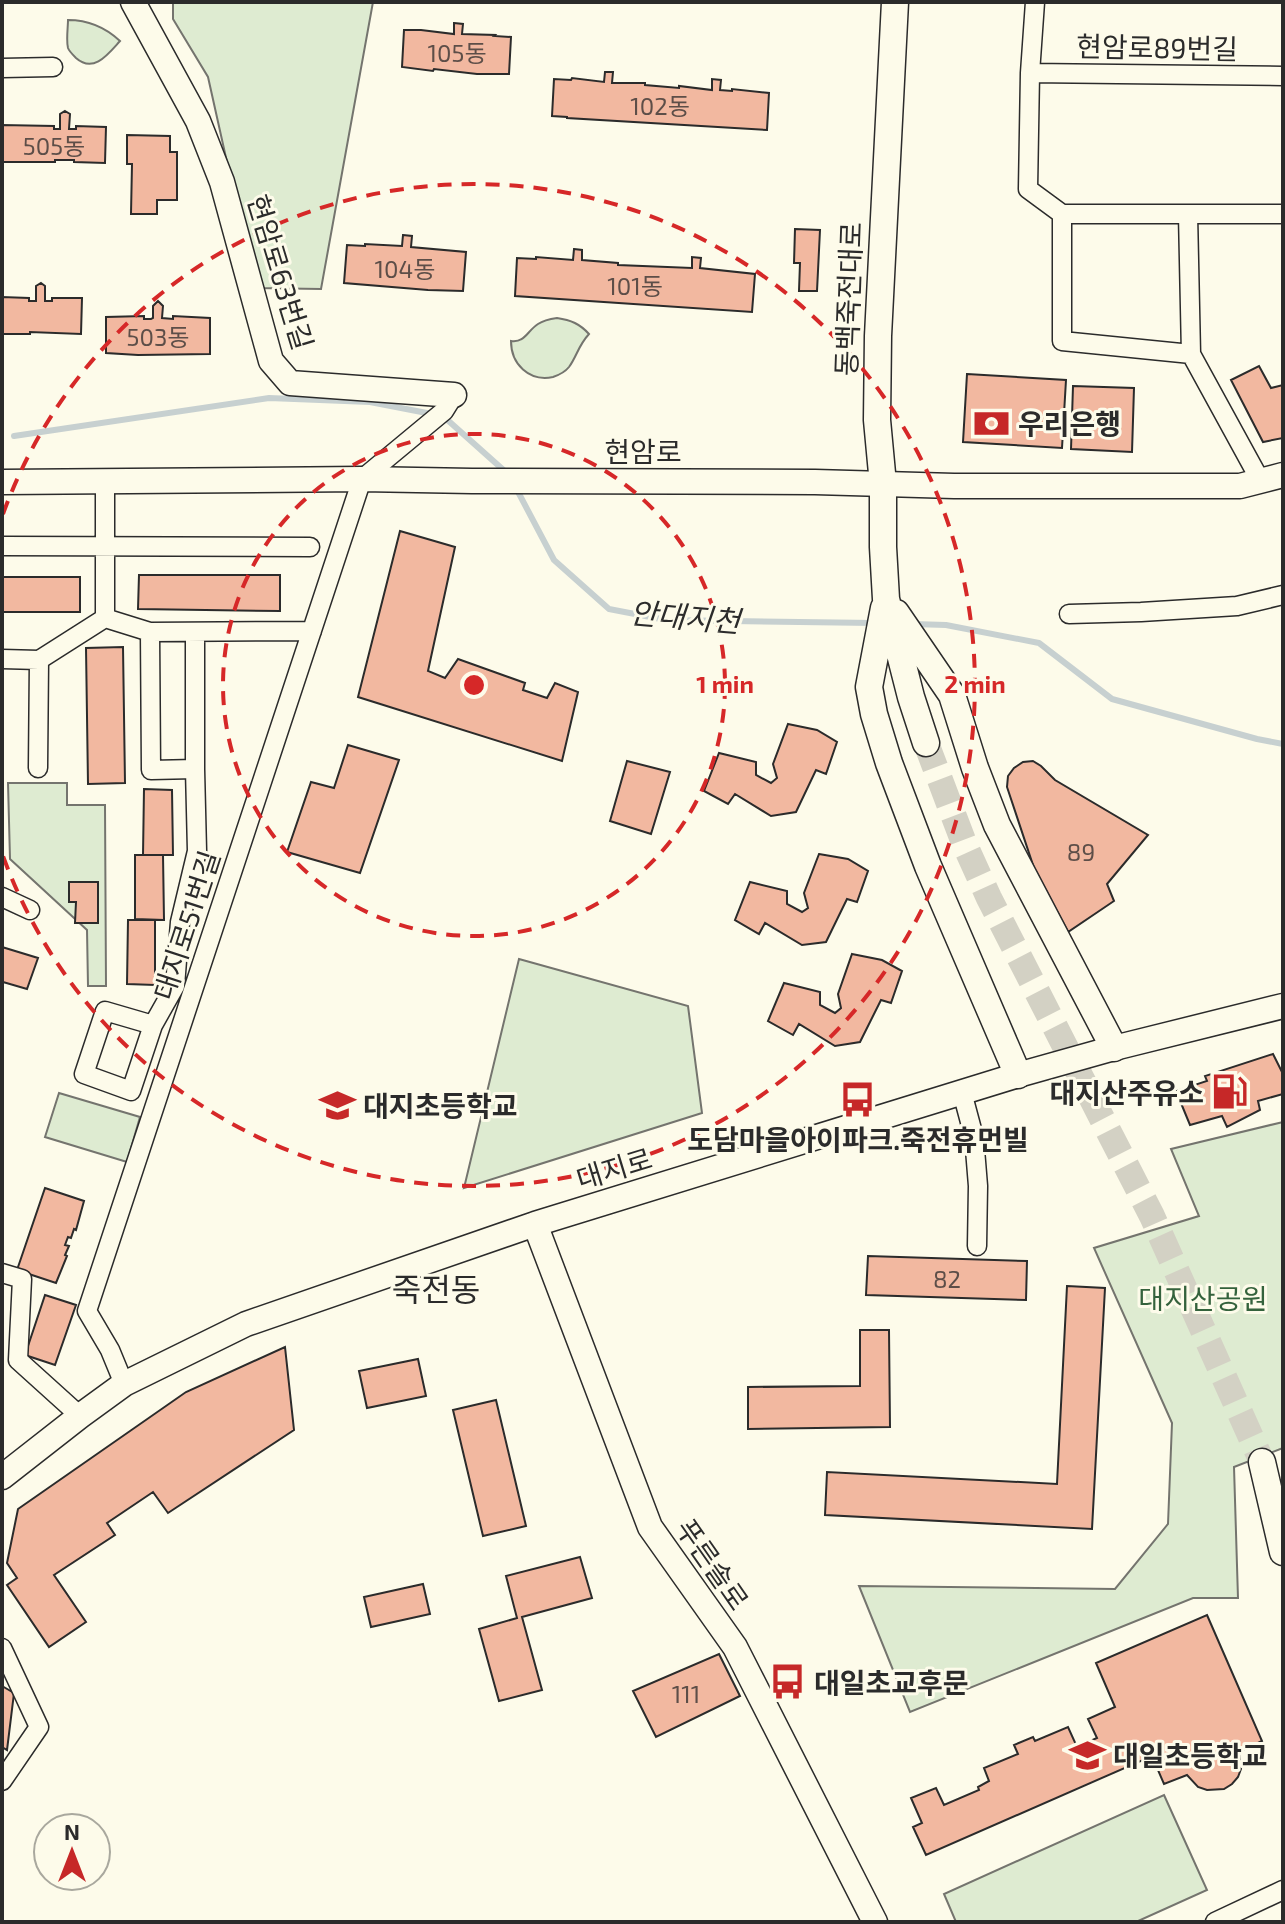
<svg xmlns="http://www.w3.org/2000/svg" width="1285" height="1924" font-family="'Exo 2','Noto Sans KR',sans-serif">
	<rect width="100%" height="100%" fill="#fdfbea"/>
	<path fill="#deebd1" stroke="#74746e" stroke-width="2" d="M173,2h200l-52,287 -66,-1 -47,-211 -35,-58z
		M68,20c21,0 37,7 52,21 -11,12 -26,33 -44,17 -2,-2 -7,-7 -8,-10 -2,-8 0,-20 0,-28z
		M557,318c14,2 23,6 32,16 -11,12 -12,22 -20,33 -4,5 -10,8 -16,10 -24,5 -42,-13 -42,-36 14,2 16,-10 27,-17 6,-4 12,-5 19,-6z
		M8,783h59v22h38l1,181h-18l-1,-56 -77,-71z
		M519,959l169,47 14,107 -238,75z
		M59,1093l81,24 -13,45 -82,-25z
		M1283,1122v326l-49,19 4,131h-45l-283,114 -51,-126 256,3 53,-65 4,-101 -78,-175 105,-32 -28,-67z
		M1164,1795l43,95 -71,32h-180l-12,-28z"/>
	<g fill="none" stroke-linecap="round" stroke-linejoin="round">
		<path stroke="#c7d0d0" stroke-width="6" d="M443,416l66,59
			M14,436l255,-38 101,4 62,12
			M516,488l38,72 55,49 57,11 208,3
			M913,624l33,1 93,18 73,56 145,40 26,5"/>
	</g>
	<path fill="#f2b8a0" stroke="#2b2b2b" stroke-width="2" d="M454,23l9,1 -1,10 33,1 -1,1 17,1 -2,37h-32l-43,-5 -1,2 -31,-4 2,-37h17l33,4z
		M605,72h8l-1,11h33v2l34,3v-2l33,4v-11l9,1 -1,10 12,1v-2l37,4 -2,37 -200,-12v-1l-15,-1 2,-37 17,1 1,-2 32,4z
		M65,111l5,3 -1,15h7v-3l30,1 -1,36 -31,-1v-2h-19v2h-53v-37l52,1v3h6v-15z
		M127,135l43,1v16h7v48h-20v14h-26l1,-50h-5z
		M795,229l25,1 -3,61h-18l1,-28h-6z
		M403,235l9,1 -1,11 55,5 -3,39 -35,-1 -84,-7 3,-38 18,1v-2l37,2z
		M574,249l8,1v10l36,3v2l74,3v-11l9,1 -1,10 55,6 -3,38 -237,-16 2,-38 19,1v-2l37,3z
		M41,283l4,3v15h7v-3h30l-1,36 -51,-2v2h-28v-37l27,1v3h7v-15z
		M158,301l5,5 -1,12 11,1v-3l37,2v36l-72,1 -32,-2v-36l38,-1v3h7l2,-1v-12z
		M1259,366l12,22 12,-3v53l-20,4 -32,-62z
		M967,374l99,6 -4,68 -99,-6z
		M1073,386l61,2 -2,64 -61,-3z
		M400,531l55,16 -27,124 17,7 13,-19 67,24 -2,7 24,8 8,-15 23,9 -16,69 -204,-64z
		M139,575h141v36l-142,-2z
		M2,577h78v35h-78z
		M123,647l2,136 -37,1 -2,-136z
		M788,724l29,6 20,12 -11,32 -10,-4 -20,42 -25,4 -36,-22 -7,10 -24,-13 15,-38 37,9v13l15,8 6,-5 -4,-14z
		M348,745l51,15 -39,113 -73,-21 24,-70 23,6z
		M627,761l43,11 -19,62 -41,-13z
		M1033,761l8,5 14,14 93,55 -41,49 7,17 -46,31 -34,-64 -27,-81 1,-11 6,-8 9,-6z
		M144,789l28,1 1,65h-30z
		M819,854l29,5 20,12 -11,31 -10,-3 -21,43 -24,3 -37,-22 -6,11 -24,-14 15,-38 37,9v13l15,8 6,-4 -4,-15z
		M135,855h28l1,65 -29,-1z
		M69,882h29v41h-23l1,-21h-7z
		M128,920h27v65l-28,-1z
		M2,947l36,11 -11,31 -24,-7 -1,3z
		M852,954l30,6 20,11 -11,32 -10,-3 -21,42 -25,4 -36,-22 -6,11 -25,-14 16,-38 36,9v13l15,8 6,-5 -3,-14z
		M1273,1054l10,20v20l-25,7 2,9 -33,17 -5,-11 -32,9 -14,-34 31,-10 -2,-5z
		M45,1188l39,13 -8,29 -2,-1 -3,9 -3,-1 -3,8 4,1 -4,9 2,1 -11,27 -39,-13z
		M868,1256l159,5 -1,39 -160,-5z
		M1067,1286l38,2 -13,241 -267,-14 2,-43 230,12z
		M45,1295l31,10 -21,60 -30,-10z
		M860,1330h29l1,97 -142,2v-42l112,-1z
		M285,1347l9,83 -126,83 -15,-21 -46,31 8,12 -61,40 32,47 -37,25 -42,-62 10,-7 -10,-15 11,-54 168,-117z
		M418,1359l8,37 -59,12 -8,-37z
		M496,1400l30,126 -43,10 -30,-126z
		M580,1557l12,41 -70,19 20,73 -43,11 -20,-72 38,-11 -11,-42z
		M423,1584l7,30 -59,13 -7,-30z
		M1207,1615l55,126 -23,11 2,17 -3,8 -6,7 -8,5 -17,1 -9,-3 -11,-12 -23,9 -12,-28 -226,99 -13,-28 9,-4 -11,-25 25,-10 8,17 35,-15 -1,-3 11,-6 -5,-13 34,-14 -4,-9 19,-8 2,4 33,-14 9,20 20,-9 -9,-19 27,-12 -19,-44z
		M719,1654l21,42 -84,41 -23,-46z
		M2,1686l12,7 -7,57 -5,-3z"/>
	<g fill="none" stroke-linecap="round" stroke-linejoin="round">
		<path stroke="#d3d1c4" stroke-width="26" stroke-dasharray="26 13" stroke-linecap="butt" d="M926,743l38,100 25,55 163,318 110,246"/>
		<defs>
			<path id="minor" d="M1035,2l-5,71 -2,116 34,25h221
				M2,68l51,-1
				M1030,73l253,3
				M1062,214v127l129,13
				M1188,214l3,140 69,126
				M105,481v137l45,14 162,-1
				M2,546l308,1
				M1069,614l72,-2 96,-6 46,-11
				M150,632l1,138 44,-1v-137
				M2,659l37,1 66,-42
				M38,768l1,-108
				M2,897l28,13
				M153,1025l-48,-14 -21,63 47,17 22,-66 22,-39 5,-64 17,-71 -2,-82
				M962,1092l12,45 4,49 -1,60
				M2,1273l20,6 -4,81 62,56
				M124,1384l-14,-34 -23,-39 275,-832 82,-68 10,-16
				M2,1648l37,79 -37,54
				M1215,1922l68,-32"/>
			<path id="tertiary" d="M133,2l65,119 24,61 49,179 19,22 164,12
				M2,482l360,-3 110,2 343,1 139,4h286l43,-11
				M535,1224l115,303 85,120 140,275
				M2,1477l78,-61 44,-32 122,-60 289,-100 483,-149 96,-27 169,-42"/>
			<path id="secondary" d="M895,2l-17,334 -1,84 6,64v63l3,52 25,98 15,46
				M884,608l-15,79 5,27 15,49 39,103 90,209
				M896,613l56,82 23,73 22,57 117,223
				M1262,1462l21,90"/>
		</defs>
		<use href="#minor" stroke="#2b2b2b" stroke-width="21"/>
		<use href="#tertiary" stroke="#2b2b2b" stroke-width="27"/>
		<use href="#secondary" stroke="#2b2b2b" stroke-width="29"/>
		<use href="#minor" stroke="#fdfbea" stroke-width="18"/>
		<use href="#tertiary" stroke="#fdfbea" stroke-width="24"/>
		<use href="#secondary" stroke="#fdfbea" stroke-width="26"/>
	</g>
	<g fill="none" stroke="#d62828" stroke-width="4" stroke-dasharray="14 10">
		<circle cx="474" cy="685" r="251"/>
		<path d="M3 514A501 501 0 1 1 3 856"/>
	</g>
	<defs>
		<symbol id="bank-bare" viewBox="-9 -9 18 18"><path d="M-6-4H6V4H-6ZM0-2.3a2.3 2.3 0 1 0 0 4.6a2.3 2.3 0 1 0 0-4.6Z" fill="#c62828" stroke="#fdfbea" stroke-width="2.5" paint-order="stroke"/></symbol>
		<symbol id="fuel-bare" viewBox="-9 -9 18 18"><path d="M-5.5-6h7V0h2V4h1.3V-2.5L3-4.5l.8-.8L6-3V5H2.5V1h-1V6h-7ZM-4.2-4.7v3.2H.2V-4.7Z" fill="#c62828" stroke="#fdfbea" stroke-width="2.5" paint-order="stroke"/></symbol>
		<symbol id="bus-bare" viewBox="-9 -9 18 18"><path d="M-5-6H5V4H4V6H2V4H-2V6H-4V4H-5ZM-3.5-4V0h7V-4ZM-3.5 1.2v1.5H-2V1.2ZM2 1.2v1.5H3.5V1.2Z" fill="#c62828" stroke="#fdfbea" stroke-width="2.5" paint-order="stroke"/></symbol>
		<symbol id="school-bare" viewBox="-9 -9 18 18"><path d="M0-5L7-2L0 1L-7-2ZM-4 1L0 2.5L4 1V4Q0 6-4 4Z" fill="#c62828" stroke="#fdfbea" stroke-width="2.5" paint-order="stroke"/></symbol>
	</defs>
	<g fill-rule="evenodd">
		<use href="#bank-bare" x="966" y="398" width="51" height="51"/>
		<use href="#fuel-bare" x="1204" y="1066" width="51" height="51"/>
		<use href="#bus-bare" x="832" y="1074" width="51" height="51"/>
		<use href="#school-bare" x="312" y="1080" width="51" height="51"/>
		<use href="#bus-bare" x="762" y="1656" width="51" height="51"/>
		<use href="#school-bare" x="1062" y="1730" width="51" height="51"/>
	</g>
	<g text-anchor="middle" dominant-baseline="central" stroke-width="6" stroke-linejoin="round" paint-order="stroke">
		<g font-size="24" fill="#5d4e48">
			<text x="457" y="52">105동</text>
			<text x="660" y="105">102동</text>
			<text x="54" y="145">505동</text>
			<text x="405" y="268">104동</text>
			<text x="635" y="285">101동</text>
			<text x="158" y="336">503동</text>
			<text x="1081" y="851">89</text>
			<text x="947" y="1278">82</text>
			<text x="686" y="1693">111</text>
		</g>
		<g font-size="28" fill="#2b2b2b" stroke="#fdfbea">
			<text transform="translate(1157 47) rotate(1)">현암로89번길</text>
			<text transform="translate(281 272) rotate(73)">현암로63번길</text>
			<text transform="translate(848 299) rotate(-88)">동백죽전대로</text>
			<text x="643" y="451">현암로</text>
			<text transform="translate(186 925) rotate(-72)">대지로51번길</text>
			<text transform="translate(614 1168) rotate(-17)">대지로</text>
			<text transform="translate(713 1564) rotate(55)">푸른솔로</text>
		</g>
		<g font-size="28" font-weight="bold" fill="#2b2b2b" stroke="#fdfbea" text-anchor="start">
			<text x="1018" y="423">우리은행</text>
			<text x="1204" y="1092" text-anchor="end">대지산주유소</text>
			<text x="363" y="1105">대지초등학교</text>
			<text x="858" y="1139" text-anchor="middle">도담마을아이파크.죽전휴먼빌</text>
			<text x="814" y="1682">대일초교후문</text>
			<text x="1113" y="1755">대일초등학교</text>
		</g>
		<g font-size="28" fill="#34623c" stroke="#fdfbea">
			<text x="1203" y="1298">대지산공원</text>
		</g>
		<g font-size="30" font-style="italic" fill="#2b2b2b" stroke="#fdfbea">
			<text transform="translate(685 616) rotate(5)">안대지천</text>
		</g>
		<g font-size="32" fill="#2b2b2b" stroke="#fdfbea">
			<text x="436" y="1288">죽전동</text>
		</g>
	</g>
	<circle cx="474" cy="685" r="12" fill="#d62828" stroke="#fdfbea" stroke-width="4"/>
	<g font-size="24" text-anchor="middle" font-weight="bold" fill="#d62828" stroke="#fdfbea" stroke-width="6" stroke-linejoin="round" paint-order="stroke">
		<text x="725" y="693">1 min</text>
		<text x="975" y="693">2 min</text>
	</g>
	<rect width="1285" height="1924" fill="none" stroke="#2b2b2b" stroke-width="8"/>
	<g transform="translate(72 1852)"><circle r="38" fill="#fdfbea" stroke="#a9a89e" stroke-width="2"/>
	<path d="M0-6L14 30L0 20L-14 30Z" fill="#c62828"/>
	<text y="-12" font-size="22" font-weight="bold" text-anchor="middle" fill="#2b2b2b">N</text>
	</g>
</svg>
